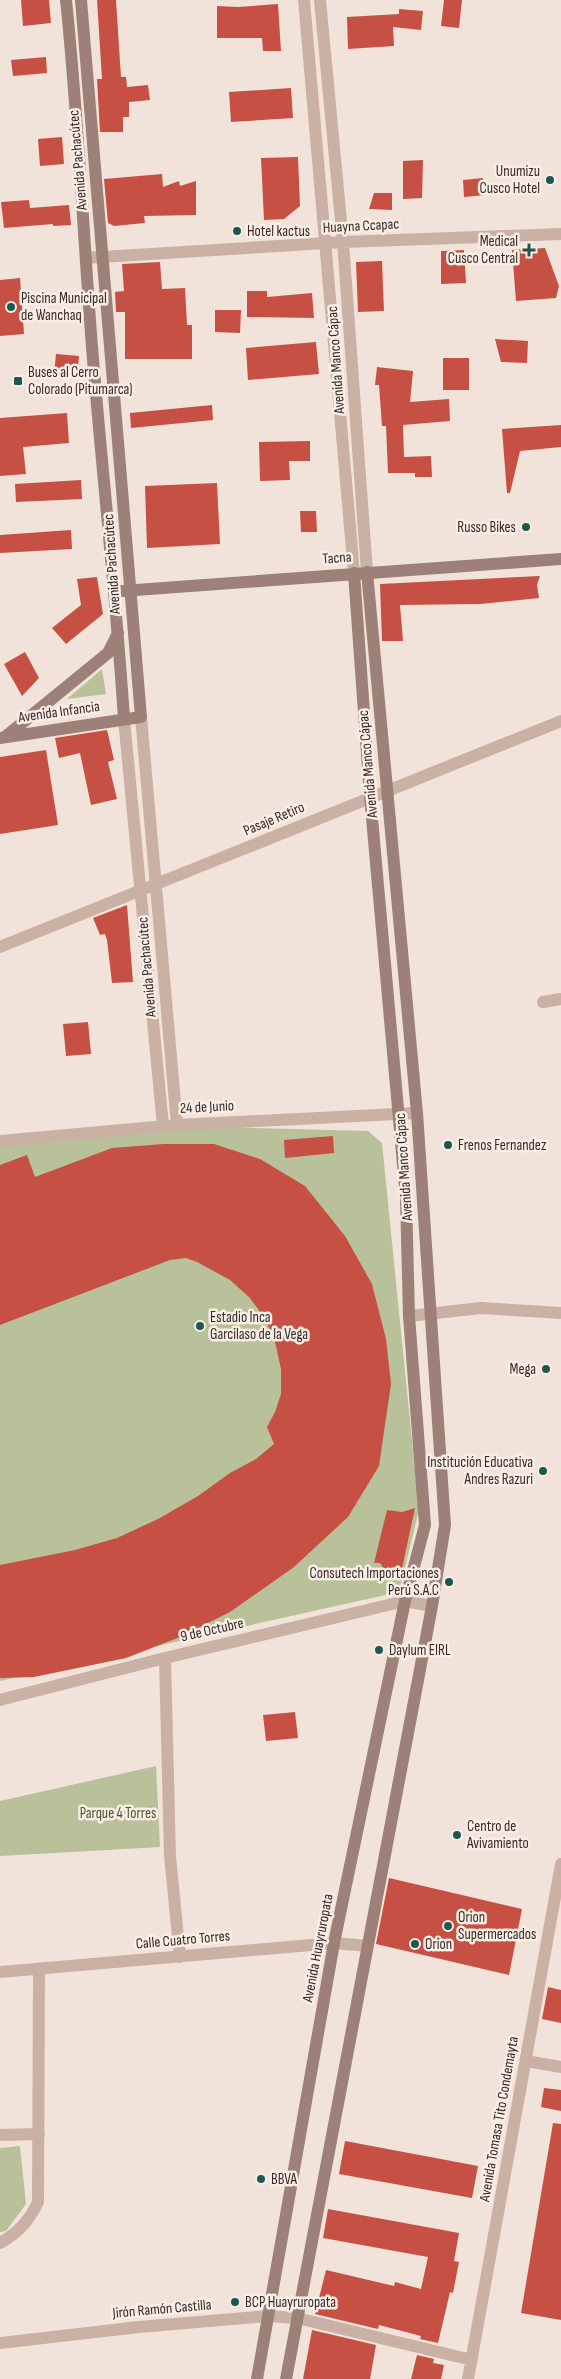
<svg xmlns="http://www.w3.org/2000/svg" width="561" height="2379" font-family="'Sofia Sans Condensed',sans-serif">
	<rect width="100%" height="100%" fill="#f2e3da"/>
	<path fill="#b9c19a" d="M102,669l4,25 -39,5z
		M218,1127l150,4 14,12 37,367 -20,82 -399,89v-538z
		M156,1766l4,81 -160,9v-55z
		M20,2146l6,58 -20,27 -6,1v-84z"/>
	<path fill="#c65043" d="M21,0h28l2,23 -28,3z
		M97,0h19l5,77h5l1,10 21,-2 2,15 -21,2v15h-6v15h-23l-3,-53h5z
		M444,0h18l-3,28 -18,-2z
		M278,4l3,47h-18l-1,-13h-45v-32l21,1z
		M399,9l24,2 -2,19 -28,-3 1,19 -46,3 -1,-32 52,-3z
		M46,57l1,16 -34,3 -2,-16z
		M291,88l2,30 -62,4 -2,-30z
		M62,137l2,27 -24,2 -2,-27z
		M298,157l2,49 -16,13 -20,1 -3,-62z
		M423,160l-1,38 -19,1v-38z
		M162,174l1,13 16,-6 1,5 16,-5v34l-52,1 1,7 -31,3 -6,-3 -4,-44z
		M483,178l1,17 -20,2 -1,-17z
		M374,193h18v17l-23,-1z
		M29,200l1,8 39,-3 2,20 -18,1v-2l-49,4 -3,-26z
		M545,248l14,38 -3,12 -40,3 -4,-51z
		M464,250l2,33 -25,1v-33z
		M382,261l2,50 -26,1 -2,-50z
		M160,262l2,27 23,-1 2,37h5v34h-67v-47h-9l-1,-20 9,-1 -2,-27z
		M20,278l4,56 -24,2v-56z
		M247,291h20v6l45,-4 2,25 -67,-1z
		M215,310h26l-1,23 -25,-1z
		M495,339l33,2 -1,22 -26,-1z
		M316,342l3,32 -71,6 -2,-32z
		M56,354l23,2 -2,22 -23,-3z
		M443,358h26v32h-26z
		M377,367l36,4 -3,31 39,-3 1,22 -47,4 1,32 27,-1 1,21h-17v-4h-27l-2,-47h-4l-3,-41h-4z
		M212,405l1,15 -82,8 -1,-15z
		M67,413l2,30 -46,4 3,27 -26,2v-58z
		M561,425v22l-41,4 -10,42h-3l-5,-64z
		M310,441v20h-21l1,19 -30,1 -1,-39z
		M81,480l1,19 -66,3 -1,-18z
		M217,483l3,61 -73,4 -2,-62z
		M300,511h16l1,21h-16z
		M71,530l1,19 -72,4v-18z
		M540,576l-3,9 2,13 -58,6 -81,1 3,36h-21l-2,-57z
		M97,577l6,37 -37,30 -14,-16 29,-23 -4,-26z
		M25,652l14,26 -17,18 -18,-32z
		M107,730l7,30 -6,2 9,37 -26,6 -11,-52 -21,5 -4,-20z
		M46,750l12,75 -58,9v-77z
		M127,905l6,77 -21,1 -5,-43 -2,-6 -5,1 -7,-17z
		M88,1022l3,32 -25,2 -3,-32z
		M333,1136l1,17 -49,5 -1,-18z
		M164,1144h50l46,15 45,27 40,50 27,48 14,55 5,45 -12,82 -31,51 -54,50 -64,45 -50,25 -54,21 -92,19 -34,1v-113l75,-15 42,-12 41,-19 40,-23 32,-23 26,-14 18,-15 -7,-17 8,-15 6,-18v-25l-6,-27 -10,-24 -16,-21 -19,-17 -33,-18 -11,-4 -16,2 -170,65v-160l27,-10 8,22 77,-29z
		M415,1508l-14,65 -12,4 -9,-14h-6l13,-53 15,2z
		M295,1712l3,26 -32,3 -3,-26z
		M389,1878l133,31 -13,66 -133,-31z
		M548,1987l13,3v33l-19,-4z
		M544,2088l17,2v21l-20,-4z
		M553,2123l8,1v196l-40,-7z
		M345,2141l133,25 -6,32 -133,-24z
		M328,2209l131,24 -5,28 5,1 -6,31 -3,-1 -12,51 -18,-4 1,-3 -42,-11 -1,4 -63,-15 11,-44 68,16 1,-4 26,7 7,-32 -105,-19z
		M312,2330l64,15 -6,34h-67z
		M417,2355l17,4 -1,4 11,2 -3,14h-30z"/>
	<g fill="none" stroke-linecap="round" stroke-linejoin="round">
		<path stroke="#cab1a6" stroke-width="12" d="M304,0l50,573
			M320,0l23,242 24,330
			M86,258l257,-16 218,-8
			M141,717l36,408
			M124,719l39,407
			M0,947l561,-226
			M543,1002l18,-3
			M0,1141l177,-16 240,-12
			M409,1316l72,-8 80,5
			M165,1658l5,198 10,101
			M0,1700l165,-42 240,-57 27,5
			M0,1972l334,-29 34,3
			M526,2061l35,6
			M0,2135l39,-1
			M0,2243c18,-10 29,-22 38,-41l1,-233
			M0,2343l139,-16 128,-11 30,2 175,42
			M468,2379l93,-515"/>
		<path stroke="#9d8077" stroke-width="12" d="M66,0c12,115 17,231 26,347 10,124 24,248 32,372
			M122,591l439,-32
			M5,737l103,-84 10,-20
			M0,738l141,-21 -60,-717
			M257,2379l77,-436 71,-342 20,-76 -16,-209 -3,-118 -36,-402 -16,-223
			M286,2379l146,-773 13,-81 -28,-412 -50,-541"/>
	</g>
	<g fill="#1c5752" stroke="#f9eee6" stroke-width="2">
		<circle cx="550" cy="180" r="5"/>
		<circle cx="237" cy="231" r="5"/>
		<path d="M526.5 242.5h5v5h5v5h-5v5h-5v-5h-5v-5h5z"/>
		<circle cx="11" cy="307" r="5"/>
		<rect x="13" y="376" width="10" height="10" rx="2.5"/>
		<circle cx="526" cy="527" r="5"/>
		<circle cx="448" cy="1145" r="5"/>
		<circle cx="200" cy="1326" r="5"/>
		<circle cx="546" cy="1369" r="5"/>
		<circle cx="543" cy="1471" r="5"/>
		<circle cx="449" cy="1582" r="5"/>
		<circle cx="379" cy="1650" r="5"/>
		<circle cx="457" cy="1835" r="5"/>
		<circle cx="448" cy="1926" r="5"/>
		<circle cx="415" cy="1944" r="5"/>
		<circle cx="261" cy="2179" r="5"/>
		<circle cx="235" cy="2302" r="5"/>
	</g>
	<g text-anchor="middle" dominant-baseline="central" stroke-width="5" stroke-linejoin="round" paint-order="stroke">
		<g font-size="15" fill="#362927" stroke="#f9eee6">
			<text transform="translate(78 160) rotate(-95)">Avenida Pachacútec</text>
			<text transform="translate(361 226) rotate(-3)">Huayna Ccapac</text>
			<text transform="translate(336 360) rotate(-94)">Avenida Manco Cápac</text>
			<text transform="translate(337 558) rotate(-4)">Tacna</text>
			<text transform="translate(112 564) rotate(-94)">Avenida Pachacútec</text>
			<text transform="translate(59 712) rotate(-8)">Avenida Infancia</text>
			<text transform="translate(368 764) rotate(-95)">Avenida Manco Cápac</text>
			<text transform="translate(274 819) rotate(-23)">Pasaje Retiro</text>
			<text transform="translate(147 967) rotate(-95)">Avenida Pachacútec</text>
			<text transform="translate(207 1107) rotate(-3)">24 de Junio</text>
			<text transform="translate(404 1167) rotate(-94)">Avenida Manco Cápac</text>
			<text transform="translate(212 1630) rotate(-13)">9 de Octubre</text>
			<text transform="translate(183 1940) rotate(-5)">Calle Cuatro Torres</text>
			<text transform="translate(318 1948) rotate(-79)">Avenida Huayruropata</text>
			<text transform="translate(499 2119) rotate(-80)">Avenida Tomasa Tito Condemayta</text>
			<text transform="translate(162 2309) rotate(-5)">Jirón Ramón Castilla</text>
		</g>
		<g font-size="15" fill="#362927" stroke="#f9eee6" text-anchor="start">
			<text x="540" y="171" text-anchor="end">Unumizu<tspan x="540" dy="17">Cusco Hotel</tspan></text>
			<text x="247" y="231">Hotel kactus</text>
			<text x="518" y="241" text-anchor="end">Medical<tspan x="518" dy="17">Cusco Central</tspan></text>
			<text x="21" y="298">Piscina Municipal<tspan x="21" dy="17">de Wanchaq</tspan></text>
			<text x="28" y="372">Buses al Cerro<tspan x="28" dy="17">Colorado (Pitumarca)</tspan></text>
			<text x="516" y="527" text-anchor="end">Russo Bikes</text>
			<text x="458" y="1145">Frenos Fernandez</text>
			<text x="210" y="1317">Estadio Inca<tspan x="210" dy="17">Garcilaso de la Vega</tspan></text>
			<text x="536" y="1369" text-anchor="end">Mega</text>
			<text x="533" y="1462" text-anchor="end">Institución Educativa<tspan x="533" dy="17">Andres Razuri</tspan></text>
			<text x="439" y="1573" text-anchor="end">Consutech Importaciones<tspan x="439" dy="17">Perú S.A.C</tspan></text>
			<text x="389" y="1650">Daylum EIRL</text>
			<text x="467" y="1826">Centro de<tspan x="467" dy="17">Avivamiento</tspan></text>
			<text x="458" y="1917">Orion<tspan x="458" dy="17">Supermercados</tspan></text>
			<text x="425" y="1944">Orion</text>
			<text x="271" y="2179">BBVA</text>
			<text x="245" y="2302">BCP Huayruropata</text>
		</g>
		<g font-size="15" fill="#4b542b" stroke="#f9eee6">
			<text x="118" y="1813">Parque 4 Torres</text>
		</g>
	</g>
</svg>
